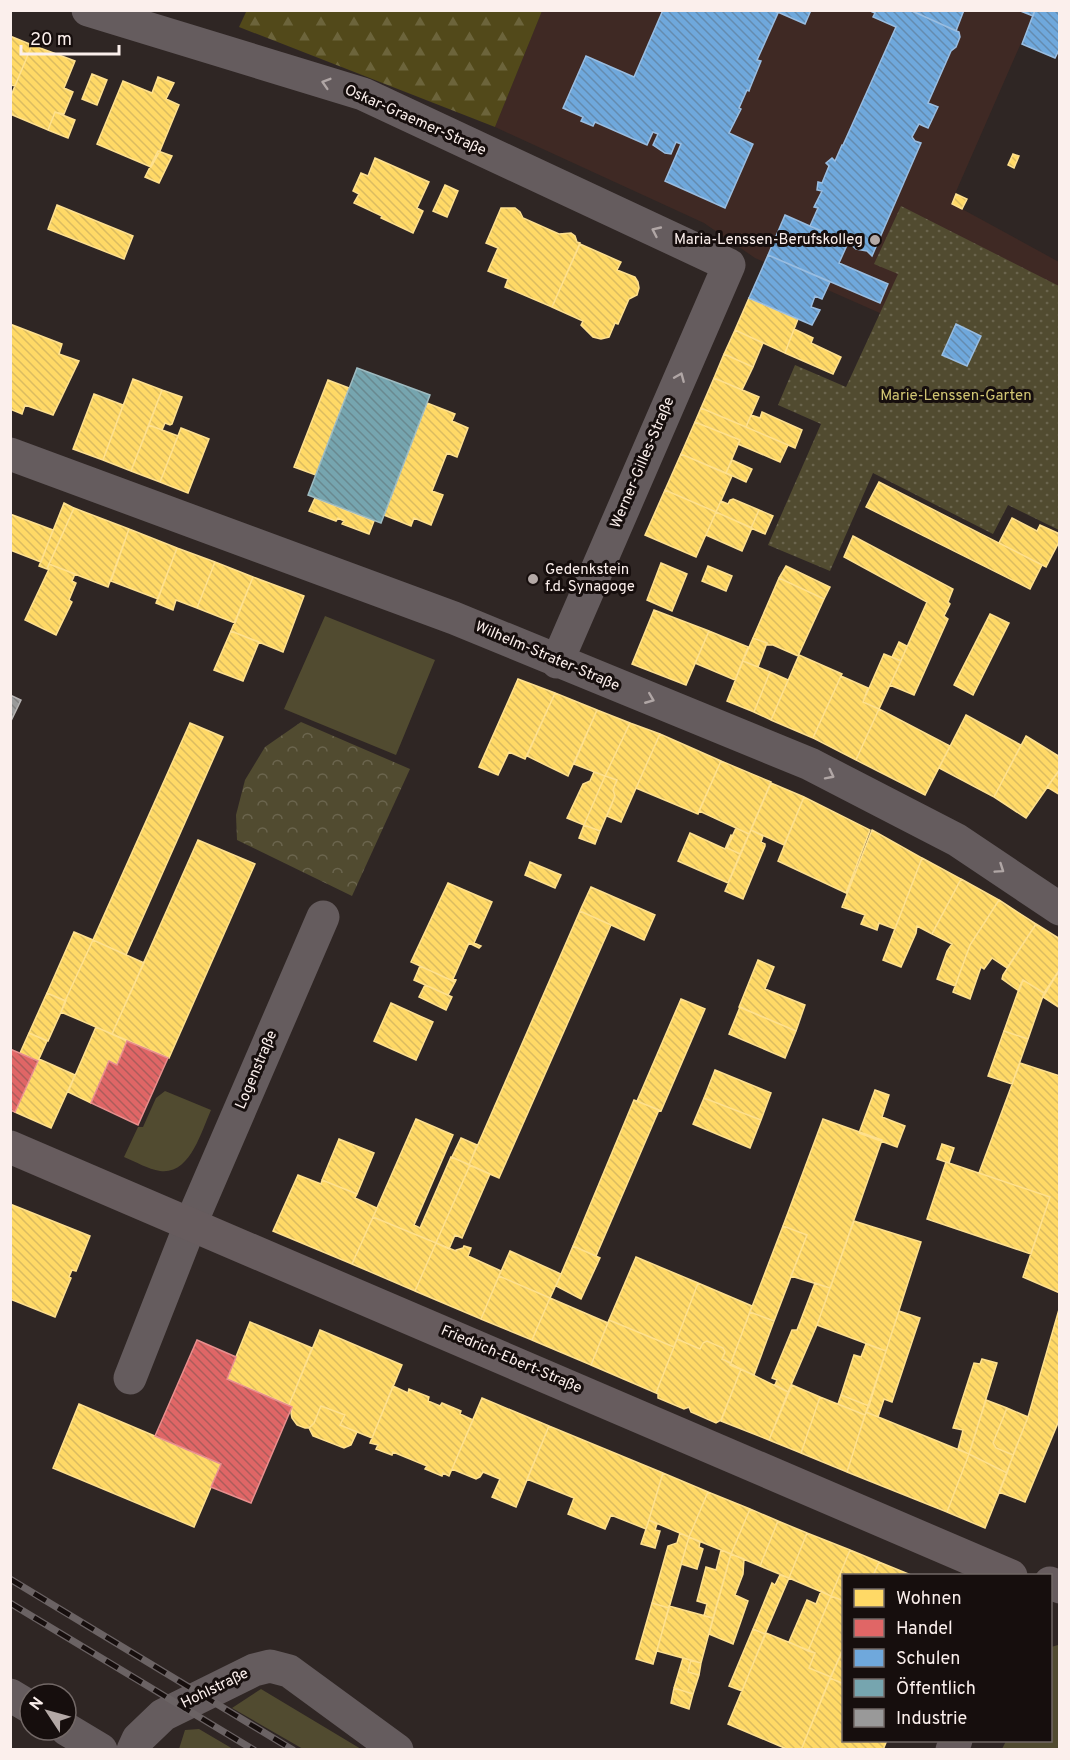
<svg xmlns="http://www.w3.org/2000/svg" width="1070" height="1760" font-family="Overpass,sans-serif">
	<defs>
		<pattern id="forest-firs" width="22" height="20" patternUnits="userSpaceOnUse" patternTransform="scale(1.5)"><rect width="22" height="20" fill="#52491a"/><path d="M5 1l3.5 6h-7zM16 11l3.5 6h-7z" fill="#6c643b"/></pattern>
		<pattern id="park-crowns" width="20" height="18" patternUnits="userSpaceOnUse" patternTransform="scale(1.5)"><rect width="20" height="18" fill="#514b30"/><path d="M2 6a3 3 0 1 1 6 0M12 15a3 3 0 1 1 6 0" fill="none" stroke="#6b654e"/></pattern>
		<pattern id="garden-dots" width="8" height="8" patternUnits="userSpaceOnUse" patternTransform="scale(1.5)"><rect width="8" height="8" fill="#514b30"/><path d="M2 2h.1M6 6h.1" fill="none" stroke="#6b654e" stroke-width="1.8" stroke-linecap="round"/></pattern>
		<pattern id="homes-back-hatch" width="6" height="6" patternUnits="userSpaceOnUse" patternTransform="scale(1.5)"><rect width="6" height="6" fill="#ffd966"/><path d="M-1 5l2 2M0 0l6 6M5-1l2 2" fill="none" stroke="#dbbc60"/></pattern>
		<pattern id="shops-back-hatch" width="6" height="6" patternUnits="userSpaceOnUse" patternTransform="scale(1.5)"><rect width="6" height="6" fill="#e06666"/><path d="M-1 5l2 2M0 0l6 6M5-1l2 2" fill="none" stroke="#ac5c5b"/></pattern>
		<pattern id="schools-back-hatch" width="6" height="6" patternUnits="userSpaceOnUse" patternTransform="scale(1.5)"><rect width="6" height="6" fill="#6fa8dc"/><path d="M-1 5l2 2M0 0l6 6M5-1l2 2" fill="none" stroke="#648baf"/></pattern>
		<pattern id="public-back-hatch" width="6" height="6" patternUnits="userSpaceOnUse" patternTransform="scale(1.5)"><rect width="6" height="6" fill="#76a5af"/><path d="M-1 5l2 2M0 0l6 6M5-1l2 2" fill="none" stroke="#698990"/></pattern>
		<pattern id="industry-back-hatch" width="6" height="6" patternUnits="userSpaceOnUse" patternTransform="scale(1.5)"><rect width="6" height="6" fill="#999"/><path d="M-1 5l2 2M0 0l6 6M5-1l2 2" fill="none" stroke="#828180"/></pattern>
	</defs>
	<rect width="100%" height="100%" fill="#2f2624"/>
	<path fill="#3f2924" d="M542,11h493l-84,192 108,59v231l-161,-172 -143,-63 -51,-35 -209,-96z"/>
	<path fill="#514b30" d="M325,616l110,44 -39,95 -112,-46z
		M165,1091l46,19c-10,22 -21,65 -51,61 -12,-2 -24,-9 -36,-14l14,-30h5l13,-29z
		M1058,1645l2,1 -1,103h-57l4,-8 44,-1 1,-93z
		M261,1689l100,60h-58l-71,-41z
		M199,1729l34,20h-54l6,-19z"/>
	<path fill="url(#forest-firs)" d="M247,10h295v1l-47,116 -256,-100z"/>
	<path fill="url(#park-crowns)" d="M301,722l109,47 -58,127 -115,-56 -1,-25 9,-35 20,-33z"/>
	<path fill="url(#garden-dots)" d="M901,206l158,80v244l-51,-25 -15,29 -120,-61 -43,98 -62,-26 53,-121 -43,-19 17,-40 51,22 52,-113 -24,-10z"/>
	<path fill="url(#homes-back-hatch)" stroke="#fee08e" stroke-width="1.5" d="M10,36l22,9 -17,41 -5,-1z
		M32,45l43,16 -11,27 9,4 -9,22 -9,-2 -7,18 -38,-16v-16z
		M92,74l15,6 -10,25 -15,-6z
		M158,77l16,6 -8,16 13,6 -19,46 -9,16 -54,-23 26,-63 29,12z
		M55,112l20,8 -7,18 -20,-8z
		M158,151l14,5 -13,27 -14,-6z
		M1013,154l6,2 -5,12 -6,-3z
		M375,158l54,24 -12,26 6,3 -10,22 -32,-15 1,-2 -28,-13 5,-9 -6,-3 8,-18 7,3z
		M445,185l13,6 -11,26 -14,-6z
		M956,194l11,5 -5,10 -10,-5z
		M57,205l76,31 -9,23 -76,-30z
		M501,208h14l5,4 3,6 36,16 12,-1 4,3 2,6 3,1 -28,64 -47,-20 3,-8 -20,-8 10,-23 -12,-5z
		M580,244l41,18 -4,8 18,7 3,5 1,6 -2,7 -8,4 -11,25 -3,-1 -6,14 -8,2 -8,-2 -12,-12 2,-4 -31,-14z
		M749,298l49,21 -13,34 -50,-23z
		M10,324l52,20 -3,10 20,7 -26,54 -28,-10 -3,9 -12,-5z
		M794,329l19,9 -2,5 30,14 -8,17 -48,-21z
		M735,330l28,13 -10,24 -29,-13z
		M724,354l29,13 -11,23 -28,-12z
		M714,378l45,19 -13,30 -45,-19z
		M133,379l29,11 -31,81 -28,-11z
		M328,380l21,8 -33,87 -22,-8z
		M162,390l20,7 -10,27 -2,1 -5,-2 -3,7 -13,-5z
		M94,394l29,11 -20,55 -30,-11z
		M427,403l28,11 -3,7 16,7 -11,29 -10,-4 -15,38 11,4 -12,30 -17,-7 -3,8 -27,-11z
		M701,408l87,37 -8,17 -42,-18 2,-4 -45,-18z
		M762,412l40,18 -7,18 -49,-21 5,-12 9,3z
		M695,422l45,18 -14,33 -45,-19z
		M149,425l29,11 -18,46 -29,-11z
		M181,428l28,11 -21,54 -28,-11z
		M681,454l51,22 -16,36 -51,-22z
		M732,460l20,9 -6,13 -20,-9z
		M879,482l163,83 -12,24 -164,-82z
		M665,490l51,22 -20,45 -51,-22z
		M315,498l59,23 -5,13 -27,-10 2,-3 -6,-3 -2,3 -27,-10z
		M733,499l26,11 -8,18 -35,-16 5,-11 7,3 2,-4z
		M64,503l10,5 -27,61 -8,-3z
		M74,508l55,21 -21,58 -59,-23z
		M759,510l14,6 -8,18 -14,-6z
		M716,512l36,16 -10,23 -36,-16z
		M10,514l43,16 -12,32 -31,-12z
		M1012,518l25,13 3,-6 20,9v6l-14,27 -47,-24z
		M129,529l48,19 -19,51 -47,-18z
		M853,536l100,53 -5,13 2,2 -6,12 4,3 -34,76 -24,-10 37,-83 -83,-45z
		M177,548l38,14 -18,46 -21,-8 -3,10 -17,-7z
		M215,562l38,15 -18,46 -38,-15z
		M661,563l26,11 -15,37 -25,-11z
		M49,564l26,10 -3,7 4,2 -7,17 3,2 -16,33 -31,-15 24,-51h-2z
		M708,566l24,10 -6,15 -24,-10z
		M786,566l44,21 -6,12 -45,-21z
		M253,577l51,19 -21,56 -52,-21z
		M779,578l45,21 -26,57 -25,-11h-6v-2l-14,-5z
		M654,610l55,21 -23,54 -54,-21z
		M990,614l19,9 -36,72 -19,-10z
		M231,631l28,11 -16,39 -29,-11z
		M709,631l39,16 -13,33 -40,-17z
		M753,638l14,5 -9,24 -15,-6z
		M899,642l8,4 -6,15 -9,-4z
		M884,654l17,7 -22,48 -16,-7z
		M799,655l43,19 -29,64 -42,-18z
		M743,661l27,11 -16,40 -27,-11z
		M770,672l18,8 -17,40 -17,-8z
		M841,676l27,12 -5,14 16,7 -23,51 -43,-22z
		M518,679l37,14 -30,66 -16,-7 -11,23 -19,-8z
		M555,693l42,17 -29,66 -41,-20z
		M879,709l71,37 -25,49 -69,-35z
		M597,710l33,13 -25,53 -31,-12z
		M966,715l55,30 -27,52 -55,-29z
		M190,723l33,14 -97,218 -33,-15z
		M630,723l30,11 -39,88 -14,-6 8,-20 -2,-6 4,-10 -12,-4z
		M660,734l61,27 -23,53 -62,-26z
		M1026,736l34,21v12l-34,49 -32,-21z
		M721,761l50,21 -22,52 -50,-23z
		M1060,769v26l-13,-8z
		M594,772l11,4 -21,49 -17,-7 16,-34 7,-3z
		M605,776l12,4 -4,10 2,6 -15,35 -16,-6z
		M771,783l33,14 -20,48 -33,-15z
		M804,797l66,33 -24,63 -68,-32z
		M584,825l16,6 -5,13 -16,-6z
		M736,828l13,6 -9,20 -13,-6z
		M751,830l12,6 -2,6 4,2v2l-22,53 -18,-8z
		M872,830l50,28 -27,71 -16,-6 -2,7 -16,-6 4,-9 -23,-8z
		M690,833l35,16 6,-14 2,1 -6,12 13,6 -12,29 -50,-22z
		M198,840l57,24 -86,194 -57,-24z
		M922,858l39,21 -29,55 -15,-8 -1,7 -15,34 -18,-7z
		M530,862l31,13 -6,13 -30,-13z
		M961,879l38,21 -29,45 -15,41 -18,-7 10,-28 5,-7 -20,-10z
		M448,883l44,19 -18,41 7,3 -2,2 -10,-5 -16,36 3,1 -1,2 -44,-20z
		M591,887l64,28 -11,25 -64,-29z
		M999,900l37,24 -29,44 -15,-10 -8,11 -3,-2 -11,32 -17,-7 17,-47z
		M580,911l31,14 -112,253 -30,-13z
		M1036,924l24,15v30l-16,24 -21,-13 -4,11 -17,-12 1,-4z
		M74,932l19,8 -28,61 -18,-8z
		M93,940l51,23 -32,71 -51,-22 4,-11z
		M758,960l16,7 -9,22 40,16 -9,26 -57,-24z
		M420,966l35,16 -7,13 -34,-15z
		M1060,969v39l-17,-11z
		M1023,980l21,13 -16,46 -24,-8 16,-45z
		M425,985l27,12 -6,13 -27,-13z
		M47,993l19,8 -18,40 -19,-8z
		M681,999l24,10 -44,102 -24,-10z
		M391,1003l42,19 -17,38 -42,-19z
		M740,1007l56,24 -11,27 -56,-24z
		M96,1027l31,14 -10,24 -8,-4 -18,42 -23,-11z
		M1004,1031l24,8 -16,45 -24,-8z
		M29,1033l18,8 -9,20 -18,-8z
		M39,1059l36,16 -24,53 -36,-16z
		M1020,1063l40,13v217l-37,-16 27,-80 -71,-24z
		M715,1070l56,23 -10,27 -57,-22z
		M875,1090l14,5 -7,22 23,9 -8,21 -38,-14z
		M704,1098l57,22 -11,28 -57,-24z
		M634,1100l25,10 -63,146 -23,-10z
		M416,1119l37,16 -39,90 6,3 31,-71 19,8 -34,78 -63,-26z
		M823,1119l59,21 -52,148 -39,-12 16,-41 -24,-9z
		M461,1138l16,7 -8,20 -17,-8z
		M339,1139l35,14 -17,41 -35,-14z
		M942,1144l12,4 -5,15 -12,-4z
		M946,1162l104,35 -19,57 -104,-35z
		M470,1165l20,9 -28,64 -7,-3 -6,14 -13,-6z
		M298,1175l23,9 1,-4 35,14 -2,4 22,10 -25,56 -79,-33z
		M10,1204l80,32 -14,35 -4,-1 -3,7 2,1 -16,39 -45,-18z
		M373,1217l63,26 -21,48 -63,-27z
		M854,1221l67,21 -35,109 -69,-26z
		M783,1226l24,9 -33,86 -24,-9z
		M436,1243l20,8v-1l7,-2 1,-2 7,2 -3,8 33,15 -20,48 -66,-28z
		M573,1246l27,12 -19,41 -25,-13z
		M510,1251l51,23 -11,24 -51,-22z
		M636,1257l62,26 -24,64 -65,-27z
		M499,1276l51,22 -18,42 -51,-21z
		M698,1283l54,23 -21,57 -9,-4 3,-7 -2,-4 -16,-7 -4,2 -3,6 -23,-10z
		M815,1283l15,5 -13,37 -29,67 -13,-7 2,-5 -5,-2 20,-48h5z
		M550,1298l58,25 -17,42 -59,-25z
		M1060,1306v112l-35,84 -26,-10 29,-75z
		M899,1311l21,7 -28,84 -8,-3 -6,18 -12,-5z
		M750,1312l24,9 -20,54 -24,-10z
		M609,1320l65,27 -18,46 -65,-28z
		M250,1322l62,26 -23,57 -62,-26z
		M320,1330l82,35 -30,73 -32,-13 5,-10 -24,-9 -7,17 -5,5h-4l-8,-3 -5,-7 -1,-5 1,-6 -3,-2z
		M677,1339l23,10 3,-6 4,-2 16,7 2,4 -3,7 19,10 -20,51 -5,3 -25,-11 -2,-5 -5,2 -26,-11v-4l-2,-1z
		M866,1344l20,7 -17,55 -28,-11 13,-40 7,2z
		M982,1359l15,4 -28,91 -11,-5 5,-19 -10,-2 21,-65 6,1z
		M741,1369l47,23 -19,48 -48,-19z
		M792,1385l28,12 -19,56 -32,-13z
		M393,1386l15,7 1,-4 20,8 -1,4 12,5 2,-3 19,8 -1,3 13,6 -24,56 -6,-3 -1,3 -17,-7 2,-3 -34,-14 -1,3 -16,-6 2,-4 -8,-2z
		M841,1395l28,11 -4,9 -27,-11z
		M820,1397l45,18 -18,57 -46,-19z
		M482,1398l67,28 -33,81 -24,-10 8,-18 -17,-7 -3,5 -4,2 -24,-10z
		M986,1400l21,8 -14,35 3,5 17,7 -6,18 -38,-19z
		M79,1404l142,60 -27,63 -141,-59z
		M321,1406l24,9 -5,10 17,7 -6,13 -7,3 -31,-12 -4,-8 5,-5z
		M1007,1408l21,9 -15,38 -17,-7 -3,-5z
		M866,1412l103,42 -22,58 -100,-40z
		M549,1426l114,47 -17,56 -35,-14 -6,14 -37,-15 6,-16 -47,-19z
		M969,1454l38,19 -22,55 -38,-16z
		M663,1473l45,19 -19,45 -40,-17z
		M708,1492l42,17 -19,45 -42,-17z
		M750,1509l28,12 -18,45 -29,-12z
		M649,1520l8,4 -2,6 5,1 -5,17 -14,-4z
		M778,1521l29,12 -18,45 -29,-12z
		M680,1533l9,4 -20,71 -17,-5 16,-57 9,-3z
		M807,1533l43,17 -19,46 -42,-18z
		M689,1537l11,5 -1,5 4,2 -6,20 -16,-5z
		M721,1550l10,4 -18,64 -9,-2 3,-12 -10,-3 9,-34 10,3z
		M850,1550l29,12 -6,14h-29v25l-13,-5z
		M731,1554l13,5 -1,15 -8,21 13,6 -15,43 -24,-10z
		M879,1562l32,13v1h-38z
		M780,1575l9,3 -24,56 -12,-5 19,-46 3,2z
		M821,1591l10,5 -23,55 -19,-9 18,-42 9,4z
		M831,1596l13,5v46l-13,30 -22,-9 6,-15 -7,-2z
		M652,1603l17,5 -16,56 -17,-5z
		M669,1606l44,12 -12,45 -44,-12z
		M753,1629l12,5 -23,57 -13,-5z
		M766,1633l49,20 -6,15 22,9 -30,73h-12l-61,-26z
		M844,1647v37l-14,-6z
		M683,1658l8,2 -3,12 11,3 -6,19 -19,-6z
		M691,1660l10,3 -2,12 -11,-3z
		M830,1678l14,6v56h43l-4,10h-82z
		M674,1688l19,6 -4,15 -18,-6z"/>
	<path fill="url(#shops-back-hatch)" stroke="#e88f8e" stroke-width="1.5" d="M127,1041l41,17 -30,67 -47,-22 18,-42 8,4z
		M10,1049l28,12 -23,51 -5,-2z
		M197,1340l39,17 -9,22 65,28 -41,96 -40,-16 10,-23 -66,-28z"/>
	<path fill="url(#schools-back-hatch)" stroke="#99bde1" stroke-width="1.5" d="M663,10h110l5,3 -21,47 4,1 -11,27 -1,3 -2,-1 -8,18 2,1 -12,24 24,11 -28,64 -60,-27 16,-37 -5,-2 -5,12 -6,-1 -12,-8 5,-11 -5,-2 -6,13 -52,-23 -2,4 -12,-5 2,-4 -20,-9 23,-52 48,21z
		M773,10h38l-6,14z
		M868,10h42l49,22 1,5 -4,10 -5,4 -23,52 10,4 -10,21 -9,-4 -7,13 3,4 6,2 -49,113 -5,-5 -11,-2 -7,-6 -39,-17 8,-18 -4,-1 8,-16 -5,-1 1,-8 4,1 7,-17 -3,-3 6,-5 3,3 7,-16h1l53,-118 -23,-10 2,-4z
		M910,10h54l-8,21z
		M1018,10h17l-2,6z
		M1035,10h25v38l-5,10 -33,-14z
		M785,215l63,28 -9,20 49,21 -8,19 -112,-48z
		M768,255l62,27 -8,17 -7,-3 -4,11 9,3 -8,15 -63,-27z
		M956,324l25,12 -14,30 -25,-11z"/>
	<path fill="url(#public-back-hatch)" stroke="#9ebbc1" stroke-width="1.5" d="M357,368l73,27 -49,128 -73,-28z"/>
	<path fill="url(#industry-back-hatch)" stroke="#b6b3b2" stroke-width="1.5" d="M10,695l11,5 -11,23z"/>
	<g fill="none" stroke-linecap="round" stroke-linejoin="round">
		<path stroke="#655c5e" stroke-width="33" d="M88,10l275,84 366,171 -172,397
			M10,454l444,164 356,146 147,76 103,69
			M130,1378l61,-155 132,-306
			M10,1695l20,12
			M66,1729l35,21
			M133,1750l5,-11 25,-24 91,-45 16,-4 19,5 108,79"/>
		<path stroke="#675c5e" stroke-width="33" d="M10,1147l1001,429
			M1050,1583l10,4
			M952,1750l4,-10"/>
		<defs>
			<path id="rail" d="M10,1579l283,171
				M10,1603l244,147"/>
		</defs>
		<use href="#rail" stroke="#6b6364" stroke-width="7"/>
		<use href="#rail" stroke="#160e0d" stroke-width="4.5" stroke-dasharray="14" stroke-linecap="butt"/>
	</g>
	<defs><path id="oneway-chevron" d="M-2-3.5L2.5 0L-2 3.5" fill="none" stroke-width="1.6" stroke-linecap="round" stroke-linejoin="round" transform="scale(1.5)"/></defs>
	<g stroke="#b0a6a5">
		<use href="#oneway-chevron" transform="translate(326 83) rotate(-163)"/>
		<use href="#oneway-chevron" transform="translate(656 231) rotate(-155)"/>
		<use href="#oneway-chevron" transform="translate(680 377) rotate(-67)"/>
		<use href="#oneway-chevron" transform="translate(650 699) rotate(22)"/>
		<use href="#oneway-chevron" transform="translate(830 775) rotate(27)"/>
		<use href="#oneway-chevron" transform="translate(1000 869) rotate(34)"/>
	</g>
	<g fill="#b4a9a6" stroke="#160e0d" stroke-width="2">
		<circle cx="875" cy="240" r="6"/>
		<circle cx="533" cy="579" r="6"/>
	</g>
	<g text-anchor="middle" dominant-baseline="central" stroke-width="6" stroke-linejoin="round" paint-order="stroke">
		<g font-size="15" fill="#fbefec" stroke="#160e0d">
			<text transform="translate(415 121) rotate(24)">Oskar-Graemer-Straße</text>
			<text transform="translate(643 463) rotate(-67)">Werner-Gilles-Straße</text>
			<text transform="translate(547 657) rotate(23)">Wilhelm-Strater-Straße</text>
			<text transform="translate(257 1070) rotate(-67)">Logenstraße</text>
			<text transform="translate(511 1360) rotate(23)">Friedrich-Ebert-Straße</text>
			<text transform="translate(215 1689) rotate(-26)">Hohlstraße</text>
		</g>
		<g font-size="15" fill="#fbefec" stroke="#160e0d" text-anchor="end">
			<text x="863" y="240">Maria-Lenssen-Berufskolleg</text>
			<text x="545" y="570" text-anchor="start">Gedenkstein<tspan x="545" dy="17">f.d. Synagoge</tspan></text>
		</g>
		<g font-size="15" fill="#d1c573" stroke="#160e0d">
			<text x="956" y="396">Marie-Lenssen-Garten</text>
		</g>
	</g>
	<rect width="1070" height="1760" fill="none" stroke="#fbefec" stroke-width="24"/>
	<rect x="842" y="1574" width="210" height="168" fill="#160e0d" stroke="#726866" stroke-width="1.5"/>
	<rect x="854" y="1589" width="30" height="18" fill="#ffd966" stroke="#726866" stroke-width="1.5"/>
	<text x="896" y="1604" font-size="18" fill="#fbefec">Wohnen</text>
	<rect x="854" y="1619" width="30" height="18" fill="#e06666" stroke="#726866" stroke-width="1.5"/>
	<text x="896" y="1634" font-size="18" fill="#fbefec">Handel</text>
	<rect x="854" y="1649" width="30" height="18" fill="#6fa8dc" stroke="#726866" stroke-width="1.5"/>
	<text x="896" y="1664" font-size="18" fill="#fbefec">Schulen</text>
	<rect x="854" y="1679" width="30" height="18" fill="#76a5af" stroke="#726866" stroke-width="1.5"/>
	<text x="896" y="1694" font-size="18" fill="#fbefec">Öffentlich</text>
	<rect x="854" y="1709" width="30" height="18" fill="#999999" stroke="#726866" stroke-width="1.5"/>
	<text x="896" y="1724" font-size="18" fill="#fbefec">Industrie</text>
	<g transform="translate(48 1712) rotate(306)"><circle r="28" fill="#160e0d" stroke="#726866" stroke-width="1.5"/>
	<path d="M0-4.5L10 22L0 15L-10 22Z" fill="#b4a9a6"/>
	<text y="-9" font-size="16" font-weight="bold" text-anchor="middle" fill="#fbefec">N</text>
	</g>
	<path d="M21 45v9h98v-9" fill="none" stroke="#fbefec" stroke-width="3"/>
	<text x="30" y="45" font-size="18" fill="#fbefec" stroke="#160e0d" stroke-width="4.5" paint-order="stroke">20 m</text>
</svg>
